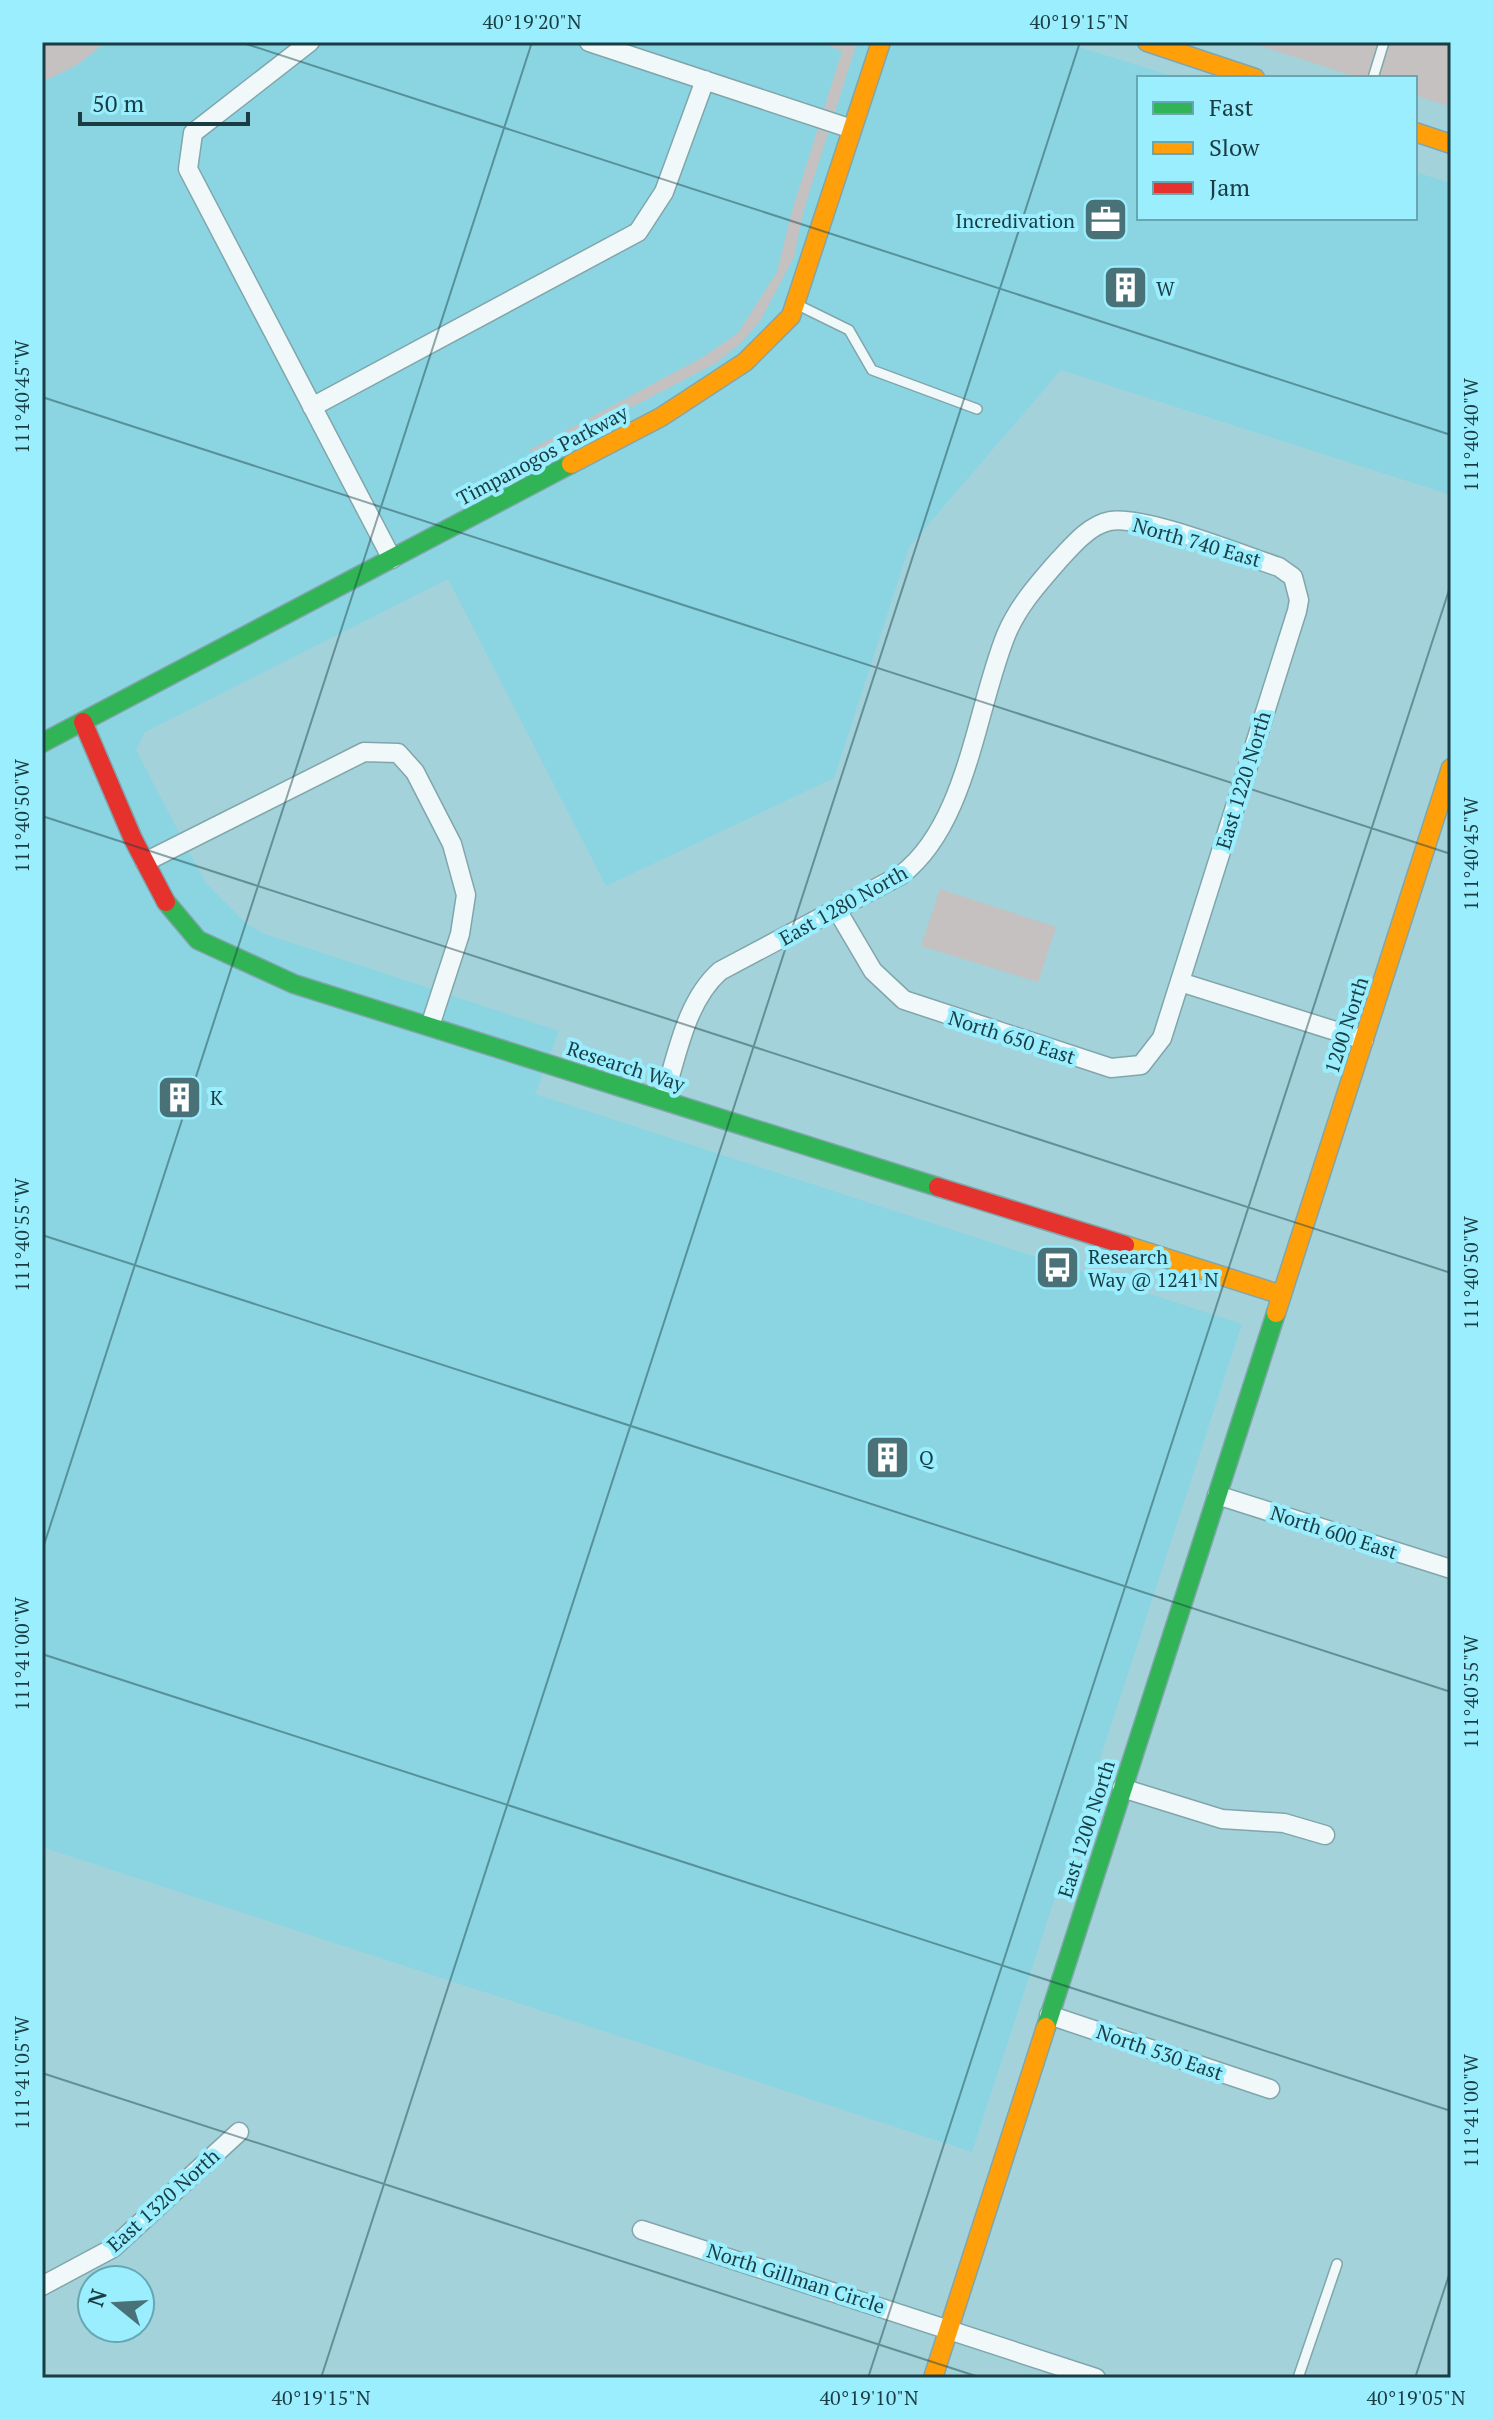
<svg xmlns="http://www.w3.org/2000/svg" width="1493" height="2420" font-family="'PT Serif',serif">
	<rect width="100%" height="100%" fill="#a3d2da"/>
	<path fill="#8bd5e2" d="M42,42h1021l115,36h-39v140h276v-46l36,11v312l-390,-125 -152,177 -75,231 -228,108 -158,-307 -303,153 -9,18 69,132 42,42 18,10 294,97 -24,63 707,230 -270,828 -930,-305z"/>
	<path fill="#c4c1c0" d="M42,42h64l-29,23 -35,17z
		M819,42h38l-53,167 -10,48 -34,64 -20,23 -24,19 -170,89 -18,-1 175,-94 35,-24 39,-61 15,-61 50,-160z
		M1248,42h203v65l-36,-12v-17h-55z
		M940,889l116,38 -18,55 -117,-36z"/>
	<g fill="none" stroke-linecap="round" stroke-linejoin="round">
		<defs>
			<path id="lane" d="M1373,78l11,-36
				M798,305l51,25 23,40 105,39
				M1298,2378l39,-114"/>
			<path id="street" d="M310,42l-117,91 -5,36 204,390
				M589,42l263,87
				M312,407l326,-175 26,-40 41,-112
				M145,862l219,-110 34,1 17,19 37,72 14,51 -6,39 -30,92
				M1180,982l184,58
				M663,1100c14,-43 22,-98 57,-129l181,-96c66,-50 75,-166 105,-240 12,-29 32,-51 52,-74 14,-15 31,-36 52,-40 34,-6 132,34 169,46l14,10 6,23 -2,11 -135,427 -21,27 -30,3 -207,-68 -31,-29 -36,-61
				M1217,1495l234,74
				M1122,1788l100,31 62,4 41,12
				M1049,2015l221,74
				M642,2230l454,148
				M42,2286l71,-38 126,-116"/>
			<path id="fast" d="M42,743l529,-279
				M166,902l32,38 96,44 644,203
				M1046,2027l230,-714"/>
			<path id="slow" d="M1147,42l108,36
				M1415,132l36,12
				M571,464l90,-47 84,-55 46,-46 90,-274
				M1125,1245l157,50
				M1276,1313l175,-545
				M933,2378l113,-351"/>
			<path id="jam" d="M83,722l50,117 33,63
				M938,1187l187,58"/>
		</defs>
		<use href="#lane" stroke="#80a6ac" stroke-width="12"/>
		<use href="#street" stroke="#80a6ac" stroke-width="21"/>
		<use href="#fast" stroke="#80a6ac" stroke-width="21"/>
		<use href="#slow" stroke="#80a6ac" stroke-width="21"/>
		<use href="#jam" stroke="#80a6ac" stroke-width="21"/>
		<use href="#lane" stroke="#f1f8f9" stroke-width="9"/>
		<use href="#street" stroke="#f1f8f9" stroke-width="18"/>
		<use href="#fast" stroke="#30b455" stroke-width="18"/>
		<use href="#slow" stroke="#ff9f0a" stroke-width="18"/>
		<use href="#jam" stroke="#e5322d" stroke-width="18"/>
	</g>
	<path fill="none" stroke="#193d43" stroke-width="2" stroke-opacity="0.45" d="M240,42l1211,393M42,397l1409,457M42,816l1409,457M42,1235l1409,457M42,1551l490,-1509M42,1654l1409,457M42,2073l940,305M321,2378l759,-2336M868,2378l583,-1794M1415,2378l36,-109"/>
	<defs>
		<symbol id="office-square" viewBox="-11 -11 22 22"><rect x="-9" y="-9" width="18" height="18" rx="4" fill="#497178" stroke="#9aeefe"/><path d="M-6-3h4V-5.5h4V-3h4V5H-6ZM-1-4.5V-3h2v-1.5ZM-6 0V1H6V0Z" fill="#fff"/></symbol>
		<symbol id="building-square" viewBox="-11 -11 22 22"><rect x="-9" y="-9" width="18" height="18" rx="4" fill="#497178" stroke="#9aeefe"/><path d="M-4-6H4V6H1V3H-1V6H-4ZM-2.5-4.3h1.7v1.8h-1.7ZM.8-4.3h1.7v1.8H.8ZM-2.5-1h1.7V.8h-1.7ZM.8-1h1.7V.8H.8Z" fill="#fff"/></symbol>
		<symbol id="bus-square" viewBox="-11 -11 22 22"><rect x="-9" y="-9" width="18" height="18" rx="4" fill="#497178" stroke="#9aeefe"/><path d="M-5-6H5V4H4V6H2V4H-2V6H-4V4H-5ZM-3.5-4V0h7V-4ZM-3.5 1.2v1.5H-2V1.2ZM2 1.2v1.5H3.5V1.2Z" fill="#fff"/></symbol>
	</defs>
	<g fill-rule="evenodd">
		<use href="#office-square" x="1080" y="194" width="51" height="51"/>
		<use href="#building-square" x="1100" y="262" width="51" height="51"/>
		<use href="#building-square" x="154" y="1072" width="51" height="51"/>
		<use href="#bus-square" x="1032" y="1242" width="51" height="51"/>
		<use href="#building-square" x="862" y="1432" width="51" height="51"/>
	</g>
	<g text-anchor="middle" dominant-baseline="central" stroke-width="8" stroke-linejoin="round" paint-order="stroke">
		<g font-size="20" fill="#193d43" stroke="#9aeefe" text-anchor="start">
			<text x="1075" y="220" text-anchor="end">Incredivation</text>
			<text x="1156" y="288">W</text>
			<text x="210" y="1097">K</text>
			<text x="1088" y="1256">Research<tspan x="1088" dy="23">Way @ 1241 N</tspan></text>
			<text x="919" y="1457">Q</text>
		</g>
		<g font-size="20" fill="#193d43" stroke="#9aeefe">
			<text transform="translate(542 455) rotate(-28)">Timpanogos Parkway</text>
			<text transform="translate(1197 542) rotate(16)">North 740 East</text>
			<text transform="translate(1243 780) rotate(-73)">East 1220 North</text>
			<text transform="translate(843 905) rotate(-29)">East 1280 North</text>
			<text transform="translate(1346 1025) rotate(-72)">1200 North</text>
			<text transform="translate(1012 1037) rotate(18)">North 650 East</text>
			<text transform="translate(626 1066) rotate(18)">Research Way</text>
			<text transform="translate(1334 1532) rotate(18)">North 600 East</text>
			<text transform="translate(1086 1829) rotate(-72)">East 1200 North</text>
			<text transform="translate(1160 2052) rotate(19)">North 530 East</text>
			<text transform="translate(163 2200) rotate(-42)">East 1320 North</text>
			<text transform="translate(796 2278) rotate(18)">North Gillman Circle</text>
		</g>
	</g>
	<rect width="1493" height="2420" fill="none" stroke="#9aeefe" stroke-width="88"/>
	<rect x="1137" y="76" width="280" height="144" fill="#9aeefe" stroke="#66a7b3" stroke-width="2"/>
	<rect x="1153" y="102" width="40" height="12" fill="#30b455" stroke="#66a7b3" stroke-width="2"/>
	<text x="1209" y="116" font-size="24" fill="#193d43">Fast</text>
	<rect x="1153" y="142" width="40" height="12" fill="#ff9f0a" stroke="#66a7b3" stroke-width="2"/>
	<text x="1209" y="156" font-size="24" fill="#193d43">Slow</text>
	<rect x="1153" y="182" width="40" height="12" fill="#e5322d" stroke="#66a7b3" stroke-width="2"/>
	<text x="1209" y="196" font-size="24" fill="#193d43">Jam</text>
	<g transform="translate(116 2304) rotate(288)"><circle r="38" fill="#9aeefe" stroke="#66a7b3" stroke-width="2"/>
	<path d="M0-6L14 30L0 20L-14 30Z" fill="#497178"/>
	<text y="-12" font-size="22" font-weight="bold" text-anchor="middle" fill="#193d43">N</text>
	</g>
	<path d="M80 112v12h168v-12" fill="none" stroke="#193d43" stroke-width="4"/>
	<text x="92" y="112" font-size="24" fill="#193d43" stroke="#9aeefe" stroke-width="6" paint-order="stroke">50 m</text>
	<rect x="44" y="44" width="1405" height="2332" fill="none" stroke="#193d43" stroke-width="3"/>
	<g font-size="20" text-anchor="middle" fill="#193d43">
		<text x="532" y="29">40°19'20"N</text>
		<text x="1079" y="29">40°19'15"N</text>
		<text transform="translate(22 397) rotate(-90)" y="7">111°40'45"W</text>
		<text transform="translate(1471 435) rotate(-90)" y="7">111°40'40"W</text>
		<text transform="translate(22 816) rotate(-90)" y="7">111°40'50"W</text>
		<text transform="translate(1471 854) rotate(-90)" y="7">111°40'45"W</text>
		<text transform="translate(22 1235) rotate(-90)" y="7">111°40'55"W</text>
		<text transform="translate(1471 1273) rotate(-90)" y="7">111°40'50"W</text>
		<text transform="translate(22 1654) rotate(-90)" y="7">111°41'00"W</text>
		<text transform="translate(1471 1692) rotate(-90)" y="7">111°40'55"W</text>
		<text transform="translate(22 2073) rotate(-90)" y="7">111°41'05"W</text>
		<text transform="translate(1471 2111) rotate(-90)" y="7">111°41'00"W</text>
		<text x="321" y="2405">40°19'15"N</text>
		<text x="869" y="2405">40°19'10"N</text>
		<text x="1416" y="2405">40°19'05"N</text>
	</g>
</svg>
